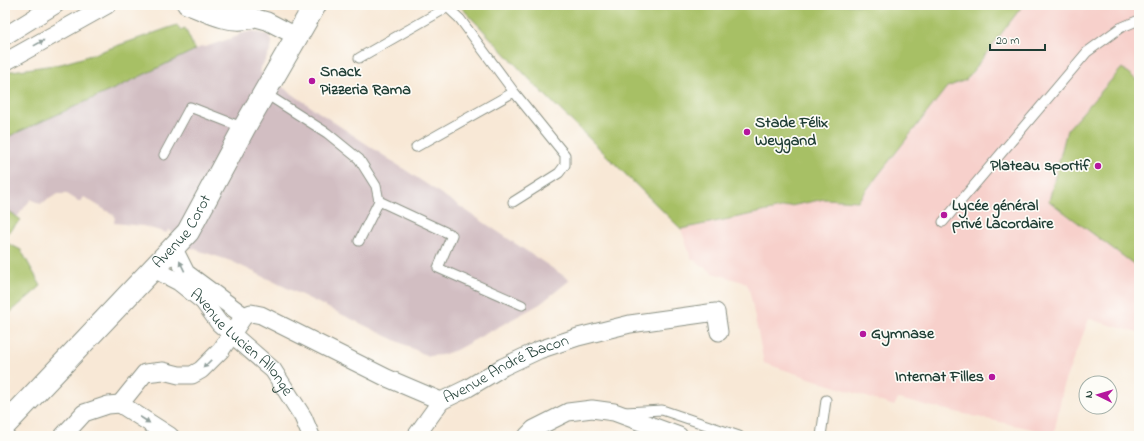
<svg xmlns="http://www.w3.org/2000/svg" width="1144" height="441" font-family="'Indie Flower',sans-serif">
	<rect width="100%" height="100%" fill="#fdfcf7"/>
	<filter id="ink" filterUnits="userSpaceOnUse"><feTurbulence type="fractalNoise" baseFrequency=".025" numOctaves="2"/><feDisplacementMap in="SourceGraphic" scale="8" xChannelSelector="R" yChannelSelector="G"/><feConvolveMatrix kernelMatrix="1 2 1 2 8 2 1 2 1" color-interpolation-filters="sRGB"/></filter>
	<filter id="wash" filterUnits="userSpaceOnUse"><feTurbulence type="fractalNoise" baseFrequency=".012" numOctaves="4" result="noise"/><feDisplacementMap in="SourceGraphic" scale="16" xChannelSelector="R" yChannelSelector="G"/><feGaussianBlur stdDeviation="0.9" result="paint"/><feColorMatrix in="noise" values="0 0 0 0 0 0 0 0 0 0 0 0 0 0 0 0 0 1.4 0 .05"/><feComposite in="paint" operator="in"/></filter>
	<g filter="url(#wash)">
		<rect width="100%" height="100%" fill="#f8e8d6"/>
		<path fill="#f7d0cb" d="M1023,5h116v328l-50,-14 -25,64 -10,51 -156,-35 -4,7 -130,-43 -15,-75 -3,-5 -33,-10 -22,-15 -10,-29 143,-30 34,2 89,-114 20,-7z"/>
		<path fill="#d2bec2" d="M253,31l15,4 4,6 -1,9 -12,21 58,40 253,169 -30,24 -84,46 -14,5 -14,1 -197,-95 -40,-13 -23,-19 -1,4 -24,-7 -29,-3 1,-7 -31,-19 -4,5 -13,-8h-9l-18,10 -9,-5 -14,18 -12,-9v-70l111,-50 87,-42 2,1 33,-11 1,-2z"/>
		<path fill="#a7c065" stroke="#637e4c" d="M459,5h564l-57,75 -19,7 -89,114 -34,-2 -143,30 -146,-144z
			M177,25l3,5 5,-2 10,22 -79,38 -111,50v-66l56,-8 21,-6z
			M1122,68l17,14v186l-90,-67 18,-71z
			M5,208l16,12 -16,15z
			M5,242l16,8 20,36 -36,31z"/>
	</g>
	<g filter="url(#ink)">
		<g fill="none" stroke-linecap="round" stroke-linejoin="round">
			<defs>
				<path id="lane" d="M445,5l15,14 54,73 51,63v10l-6,8 -46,29
					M359,58l89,-51
					M263,94l11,5 53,34 32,26 17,27 3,15 73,34 -14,33 84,37
					M416,147l98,-55
					M164,155l26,-48 54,21
					M943,222l144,-170 33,-24 19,-8
					M359,241l20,-40
					M625,412l37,-2 77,26
					M821,436l5,-36"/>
				<g id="street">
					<path d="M186,5c21,8 41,20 64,15"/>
					<path d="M224,5l32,13 11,3 29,15"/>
					<path d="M5,36l50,-31"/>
					<path d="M5,62l102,-57"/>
					<path d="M173,247l13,26 58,43"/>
					<path id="s1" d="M152,268l27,14 24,19 16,22 54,47 30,47 8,19"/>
					<path id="s2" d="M120,404l25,-31 18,-2 16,4h13l9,-5 20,-20 23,-34 7,-3 10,2 126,63 54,23 27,-13 35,-21 36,-17 39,-13 52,-13 86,-12 3,20"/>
					<path d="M120,404l50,32"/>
					<path d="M63,436l21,-23 24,-8 12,-1"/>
					<path d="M416,436l25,-35"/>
					<path d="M527,436l7,-7 34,-17 24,-3 22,3 65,24"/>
				</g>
				<g id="secondary">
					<path id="s3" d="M5,425l183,-193 56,-104 71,-123"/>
				</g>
			</defs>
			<use href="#lane" stroke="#8c9285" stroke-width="11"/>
			<use href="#street" stroke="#8c9285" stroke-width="19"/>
			<use href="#secondary" stroke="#8c9285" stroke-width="24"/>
			<use href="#lane" stroke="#fff" stroke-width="9"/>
			<use href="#street" stroke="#fff" stroke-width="17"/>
			<use href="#secondary" stroke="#fff" stroke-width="22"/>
		</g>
		<defs><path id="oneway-solid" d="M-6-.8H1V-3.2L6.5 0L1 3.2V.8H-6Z"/></defs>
		<g fill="#8f9e9a">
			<use href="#oneway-solid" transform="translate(39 43) rotate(-29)"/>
			<use href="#oneway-solid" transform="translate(182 266) rotate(-116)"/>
			<use href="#oneway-solid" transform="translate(207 364) rotate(135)"/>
			<use href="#oneway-solid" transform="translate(145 420) rotate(33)"/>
		</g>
	</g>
	<g fill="#b5179e" stroke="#fdfcf7" stroke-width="1.5">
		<circle cx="312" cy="81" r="4"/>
		<circle cx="747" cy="132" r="4"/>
		<circle cx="1098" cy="166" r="4"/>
		<circle cx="944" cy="215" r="4"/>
		<circle cx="863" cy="334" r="4"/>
		<circle cx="992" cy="377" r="4"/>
	</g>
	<g text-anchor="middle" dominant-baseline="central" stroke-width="3.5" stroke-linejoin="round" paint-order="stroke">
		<g font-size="16" font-weight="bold" fill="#1f3d34" stroke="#fdfcf7" text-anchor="start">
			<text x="320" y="72">Snack<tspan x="320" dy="18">Pizzeria Rama</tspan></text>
			<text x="755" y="123">Stade Félix<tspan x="755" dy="18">Weygand</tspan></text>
			<text x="1090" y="166" text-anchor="end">Plateau sportif</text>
			<text x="952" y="206">Lycée général<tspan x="952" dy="18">privé Lacordaire</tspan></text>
			<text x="871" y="334">Gymnase</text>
			<text x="984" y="377" text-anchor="end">Internat Filles</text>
		</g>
		<g font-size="16" fill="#1f3d34" stroke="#fdfcf7">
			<text stroke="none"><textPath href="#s3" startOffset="263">Avenue Corot</textPath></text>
			<text stroke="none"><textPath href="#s1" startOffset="118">Avenue Lucien Allongé</textPath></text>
			<text stroke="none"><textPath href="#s2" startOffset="457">Avenue André Bacon</textPath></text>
		</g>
	</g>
	<rect width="1144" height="441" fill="none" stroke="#fdfcf7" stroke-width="20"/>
	<g transform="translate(1098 395) rotate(275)"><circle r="19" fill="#fdfcf7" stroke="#a4b0a9"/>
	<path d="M0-3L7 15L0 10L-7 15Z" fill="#b5179e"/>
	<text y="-6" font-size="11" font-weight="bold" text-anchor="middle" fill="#1f3d34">N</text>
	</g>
	<path d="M990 44v6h55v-6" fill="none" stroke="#1f3d34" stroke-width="2"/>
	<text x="996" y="44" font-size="12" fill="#1f3d34" stroke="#fdfcf7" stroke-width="3" paint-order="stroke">20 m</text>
</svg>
